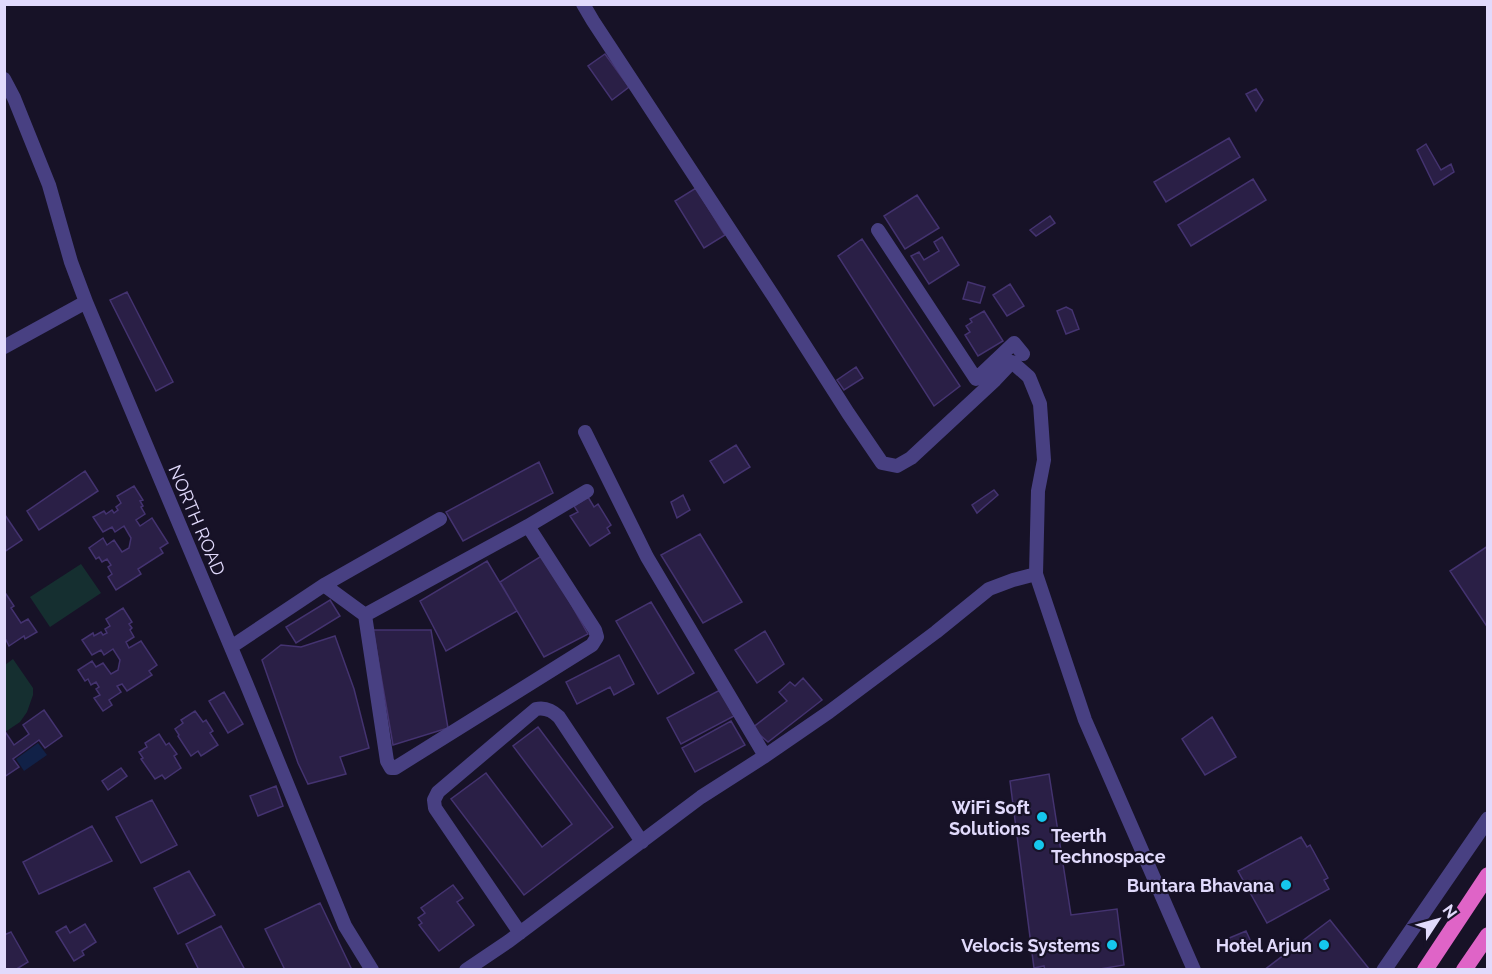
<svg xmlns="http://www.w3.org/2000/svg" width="1492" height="974" font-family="Raleway,sans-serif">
	<rect width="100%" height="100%" fill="#171227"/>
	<path fill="#152f30" d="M81,564l20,29 -51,34 -20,-30z
		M13,659l20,29v7l-6,17 -7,10 -15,10v-67z"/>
	<path fill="#112147" d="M38,743l9,12 -23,16 -8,-12z"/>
	<path fill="#2a1f46" stroke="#443370" stroke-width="1.5" d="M605,54l24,33 -17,13 -24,-34z
		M1256,89l7,11 -7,11 -10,-17z
		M1229,138l11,19 -74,45 -12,-20z
		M1426,144l15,26 10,-6 3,8 -20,13 -17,-35z
		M1253,179l13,21 -75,46 -13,-21z
		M696,188l29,47 -21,13 -29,-47z
		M917,195l22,33 -34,21 -21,-33z
		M1050,216l5,7 -19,13 -6,-6z
		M942,237l17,28 -30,19 -18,-28 8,-4 5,8 15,-9 -5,-9z
		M862,239l98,147 -26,20 -96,-150z
		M968,282l17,5 -5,16 -17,-4z
		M1010,284l14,22 -17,10 -14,-21z
		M127,292l46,90 -17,9 -46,-91z
		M1066,307l6,3 7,19 -13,5 -9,-23z
		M984,311l19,30 -25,15 -13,-21 5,-3 -4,-6 6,-4 -2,-3z
		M856,367l7,11 -19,12 -7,-10z
		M736,445l14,22 -26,16 -14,-22z
		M539,462l14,31 -90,48 -17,-29z
		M85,471l13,20 -59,39 -12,-19z
		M134,486l9,14 -3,1 3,5 -2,1 4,7 -9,6 4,6 12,-8 16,25 -8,5 3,5 -25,16 3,5 -25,16 -8,-13 4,-3 -4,-7 3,-2 -4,-6 -5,3 -3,-5 -3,2 -7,-11 14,-10 4,7 7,-5 8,12 7,-4 2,-10 -7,-12 -9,6 -3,-5 -9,5 -10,-15 11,-6 2,3 6,-4 2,3 4,-3 -2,-3 5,-4 -4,-7z
		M994,490l4,5 -21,18 -5,-8z
		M683,495l7,15 -13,8 -6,-16z
		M588,497l6,10 4,-3 13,21 -4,3 3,5 -20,13 -20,-30 8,-4 -4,-6z
		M5,515l17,25 -18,12v-36z
		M700,534l42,68 -39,21 -42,-68z
		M1488,546v82l-38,-57z
		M543,555l45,79 -44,23 -44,-75z
		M487,561l30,50 -71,40 -26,-50z
		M6,594l8,12 -3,2 10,15 7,-4 9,13 -12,7 -1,-3 -15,10 -3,-6 -2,1v-46z
		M330,600l10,16 -44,27 -10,-16z
		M651,602l43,71 -36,21 -42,-73z
		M123,608l9,14 -3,2 3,4 -2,2 4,7 -8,5 3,6 12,-7 16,24 -8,6 3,4 -25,16 -5,-7 -5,2 4,6 -12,8 3,5 -9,6 -9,-13 6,-3 -4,-6 3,-2 -3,-5 -5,3 -3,-6 -3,2 -7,-11 14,-9 4,6 7,-4 8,11 7,-4 2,-10 -7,-11 -9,6 -3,-5 -9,5 -10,-15 11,-7 1,3 7,-4 2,3 4,-2 -2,-4 5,-3 -4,-7z
		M373,630h58l17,98 -55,17z
		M765,631l19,33 -27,19 -22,-33z
		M335,636l19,53 15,59 -29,9 6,17 -38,10 -10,-21 -36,-103 19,-15 20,2z
		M619,655l15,29 -20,11 -4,-8 -33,17 -11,-22z
		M803,678l19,22 -54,42 -16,-14 35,-27 -8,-9 11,-10 5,4z
		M720,690l14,26 -53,28 -14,-26z
		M224,692l19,32 -15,9 -19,-32z
		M44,710l18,26 -17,12 -6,-8 -26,19 6,8 -15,10v-43l2,-1 8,12 15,-11 -6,-9z
		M195,711l8,11 3,-2 7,11 -3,2 8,12 -17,11 -3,-5 -7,5 -13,-20 1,-1 -4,-6 8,-6 -2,-3z
		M1212,717l24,40 -31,18 -23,-36z
		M731,721l14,24 -50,27 -13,-24z
		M538,727l75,100 -89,68 -73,-96 35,-26 56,74 30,-23 -59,-78z
		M159,734l7,11 3,-2 8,11 -3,2 7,12 -16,11 -3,-4 -7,4 -14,-20 2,-1 -4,-6 8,-5 -2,-4z
		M121,768l6,8 -19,14 -6,-9z
		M1049,774l22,141 46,-6 7,56 -30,5h-49l-1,-4 -10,2 -24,-187z
		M276,786l7,20 -25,10 -8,-20z
		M152,800l25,45 -36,18 -25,-46z
		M92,826l20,35 -73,33 -16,-32z
		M1301,837l6,10 3,-2 18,33 -4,2 5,9 -62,34 -29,-52z
		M189,871l26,44 -37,19 -24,-46z
		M453,885l10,13 -6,4 17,23 -35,26 -20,-26 3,-2 -4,-5 7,-5 -4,-5z
		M320,903l32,67h-67l-20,-41z
		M1330,920l40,50h-106z
		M85,924l11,18 -14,9 2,4 -10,6 -18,-29 10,-6 4,7z
		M221,926l24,44h-46l-13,-26z
		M1246,931l6,13 -19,8 -6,-13z
		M11,932l17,30 -13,8h-11v-35z"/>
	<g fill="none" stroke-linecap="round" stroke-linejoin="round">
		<path stroke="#484082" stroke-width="14" d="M583,4l10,17 181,276 74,116 34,50 15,3 14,-8 84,-78 17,-18 17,15 11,27 4,56 -6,31 -2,83 49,146 109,250
			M4,79l10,19 35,87 22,77 15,40 160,381 99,243 27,44
			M878,230l98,149 38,-36 9,11
			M4,347l82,-45
			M585,432l62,125 118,199
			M324,585l116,-66
			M365,615l22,146 4,7h4l197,-123 5,-8 -2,-7 -67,-104 59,-35
			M231,647l93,-62 41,30 163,-89
			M520,933l-85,-125 -1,-8 4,-8 98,-83c9,-2 16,1 23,8l83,125
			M466,970l43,-29 192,-144 64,-41 64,-44 107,-80 53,-43 24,-9 23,-6"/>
		<path stroke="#484082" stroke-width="15" d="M1384,970l104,-151"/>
		<path stroke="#df64c7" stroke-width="16" d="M1425,970l63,-95
			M1464,970l24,-35"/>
	</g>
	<g fill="#15c7ed" stroke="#171227" stroke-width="2">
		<circle cx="1042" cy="817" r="6"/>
		<circle cx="1039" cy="845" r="6"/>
		<circle cx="1286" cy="885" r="6"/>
		<circle cx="1112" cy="945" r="6"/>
		<circle cx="1324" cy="945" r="6"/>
	</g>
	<g text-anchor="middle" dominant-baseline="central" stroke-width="4.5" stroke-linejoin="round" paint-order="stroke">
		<g font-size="18" fill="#e1dafc" stroke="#171227">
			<text transform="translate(197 520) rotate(67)">NORTH ROAD</text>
		</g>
		<g font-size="18" font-weight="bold" fill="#e1dafc" stroke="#171227" text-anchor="end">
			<text x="1030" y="807">WiFi Soft<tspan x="1030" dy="21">Solutions</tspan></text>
			<text x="1051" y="835" text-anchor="start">Teerth<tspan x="1051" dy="21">Technospace</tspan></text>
			<text x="1274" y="885">Buntara Bhavana</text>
			<text x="1100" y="945">Velocis Systems</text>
			<text x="1312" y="945">Hotel Arjun</text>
		</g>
	</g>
	<rect width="1492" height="974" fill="none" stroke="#e1dafc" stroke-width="12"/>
	<g transform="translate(1438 920) rotate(54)" stroke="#171227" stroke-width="4.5" paint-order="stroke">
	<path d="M0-4.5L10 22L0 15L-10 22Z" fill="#e1dafc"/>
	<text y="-9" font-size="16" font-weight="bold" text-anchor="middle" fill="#e1dafc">N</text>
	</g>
</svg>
